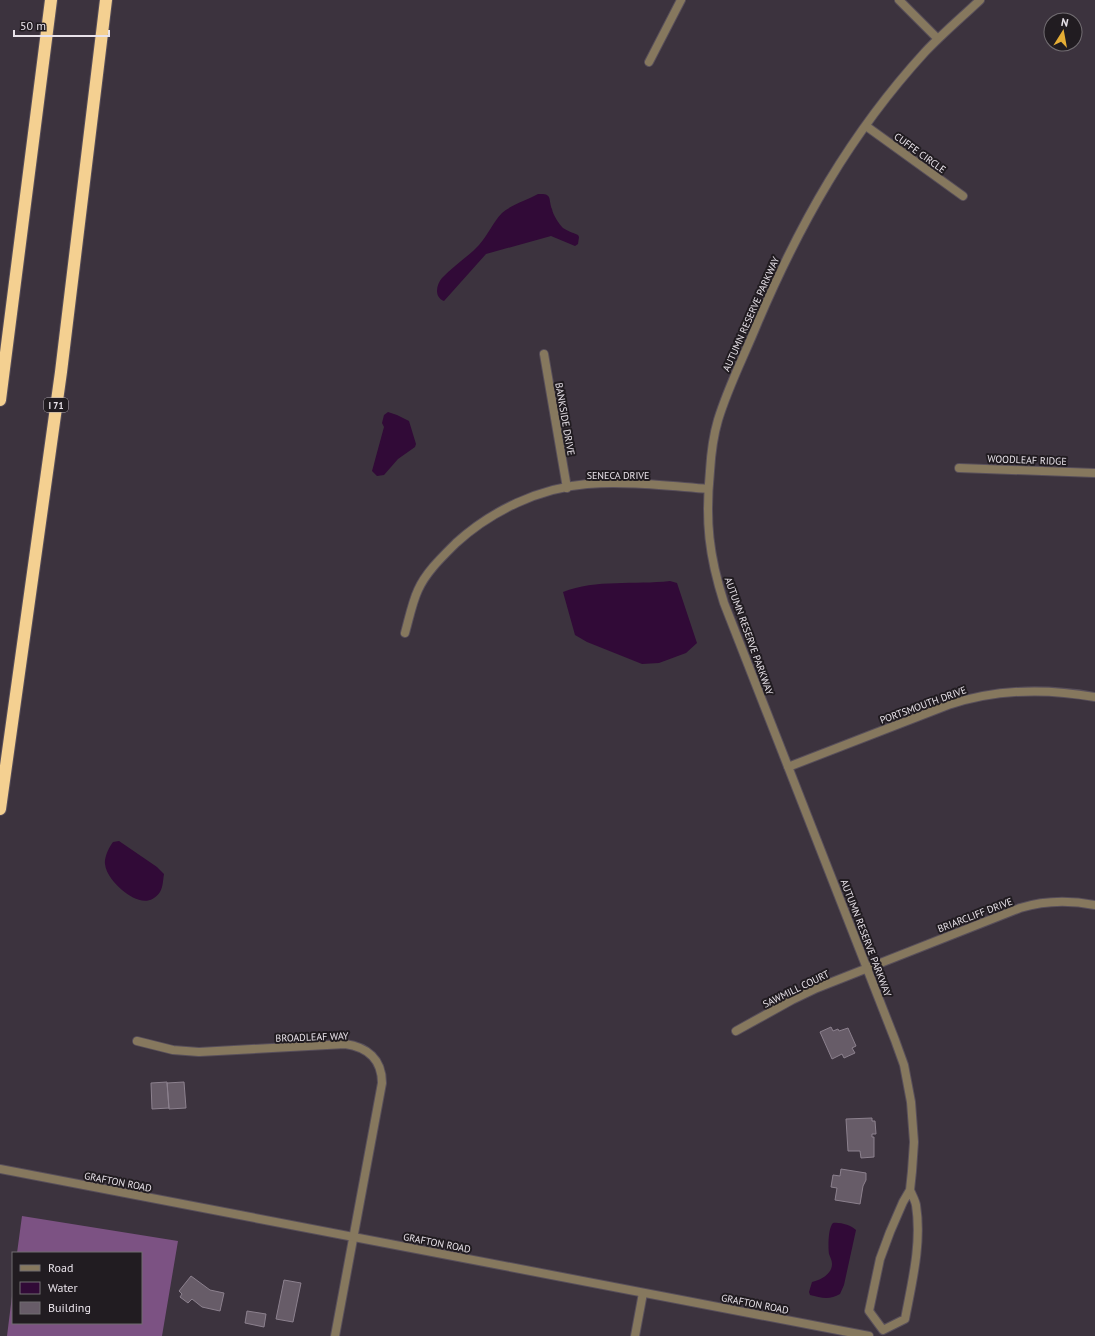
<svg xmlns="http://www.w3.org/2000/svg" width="1095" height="1336" font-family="'PT Sans',sans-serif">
	<rect width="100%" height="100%" fill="#3c333e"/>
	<path fill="#7c5283" d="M22,1216l156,25 -16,95h-155l6,-48v35h128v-70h-124z"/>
	<path fill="#310a37" d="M538,194c15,-1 10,5 14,15 1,6 7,15 11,19 4,3 11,5 15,7l1,2 -1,7 -3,2 -24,-10 -65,18 -42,47c-10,-4 -8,-16 -2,-23 11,-12 26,-21 37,-33 9,-10 14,-23 23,-32 7,-7 27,-14 36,-19z
		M388,412l9,3 12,6 7,23 -1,3 -17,12 -14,16 -7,1 -5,-5 12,-44 -2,-4 2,-8z
		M670,581l7,2 20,60 -11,10 -27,10 -17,1 -55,-22 -12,-7 -12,-43c33,-13 72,-7 107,-11z
		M119,841l38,26 7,7c-1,6 -1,13 -4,18 -11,16 -27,7 -38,-2 -7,-6 -16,-16 -17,-26 -1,-6 4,-17 8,-22z
		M833,1223c7,-1 18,2 23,7l-12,55 -4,9c-10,6 -19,4 -30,1l-1,-3 3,-10c9,-2 20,-8 20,-18 0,-4 -2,-7 -3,-10 -1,-7 -1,-26 4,-31z"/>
	<path fill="#675c68" stroke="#8c818e" d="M831,1027l2,4 5,-2 1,2 9,-3 8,18 -4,2 3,5 -11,5 -2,-4 -10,5 -12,-27z
		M167,1082l2,26 -17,1 -1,-26z
		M184,1082l2,26 -17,1 -2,-26z
		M872,1118v3h3l1,13h-4v3h2v20l-13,1 -1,-7h-12l-2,-32z
		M841,1169l25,4v7l-3,6 -3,18 -25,-4 2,-12 -6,-1 2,-12 7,1z
		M191,1276l19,14 14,3 -4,18 -18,-4 -10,-8 -4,4 -8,-6 2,-3 -3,-3z
		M284,1280l17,3 -8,39 -17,-3z
		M247,1311l19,3 -2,13 -19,-4z"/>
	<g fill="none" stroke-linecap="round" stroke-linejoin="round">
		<defs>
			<path id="minor" d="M899,0l39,39
				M649,62l32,-62
				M866,126l97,70
				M544,354l23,134
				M959,468l136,5
				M405,633c4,-14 7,-30 13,-43 8,-18 24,-33 38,-47 35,-32 83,-55 131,-59 40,-3 81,2 121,5
				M788,767l160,-62c48,-16 97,-17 147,-8
				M736,1031l56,-31 25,-12 203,-80c26,-8 49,-8 75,-3
				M137,1041l36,9 26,2 146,-8c22,3 37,15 37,39l-47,253
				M910,1190c2,5 5,10 6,15 6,38 -4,77 -11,114l-22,11 -14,-19 11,-52 10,-27 13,-30 7,-12 2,-19 2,-29 -3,-40 -7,-37 -9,-25 -171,-437c-15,-47 -19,-82 -14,-132 1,-17 3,-34 8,-51 10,-33 26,-64 39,-96 43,-101 93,-190 168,-272 17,-18 37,-35 55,-52
				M635,1336l8,-43"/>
			<path id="tertiary" d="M0,1169l869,167"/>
			<path id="motorway" d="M0,400l51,-400
				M0,809l61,-437 45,-372"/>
		</defs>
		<use href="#minor" stroke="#584f5a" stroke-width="10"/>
		<use href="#tertiary" stroke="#584f5a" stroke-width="10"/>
		<use href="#motorway" stroke="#584f5a" stroke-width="14"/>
		<use href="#minor" stroke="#86785e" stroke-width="8"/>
		<use href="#tertiary" stroke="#86785e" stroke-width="8"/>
		<use href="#motorway" stroke="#f4d091" stroke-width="12"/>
	</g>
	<g text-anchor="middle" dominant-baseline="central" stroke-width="4" stroke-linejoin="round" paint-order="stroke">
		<rect fill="#211c21" stroke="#ada7ae" stroke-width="1" x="44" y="398" width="24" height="14" rx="3"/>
		<g font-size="9" font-weight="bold" fill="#e9e3ea">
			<text x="56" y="405">I 71</text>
		</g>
		<g font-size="10" fill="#e9e3ea" stroke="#211c21">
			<text transform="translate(920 153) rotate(36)">CUFFE CIRCLE</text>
			<text transform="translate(751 314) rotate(-66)">AUTUMN RESERVE PARKWAY</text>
			<text transform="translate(565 419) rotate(80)">BANKSIDE DRIVE</text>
			<text transform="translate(1027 460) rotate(2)">WOODLEAF RIDGE</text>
			<text x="618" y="475">SENECA DRIVE</text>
			<text transform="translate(749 636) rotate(70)">AUTUMN RESERVE PARKWAY</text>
			<text transform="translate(923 705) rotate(-20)">PORTSMOUTH DRIVE</text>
			<text transform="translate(975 915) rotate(-21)">BRIARCLIFF DRIVE</text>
			<text transform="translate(866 938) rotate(69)">AUTUMN RESERVE PARKWAY</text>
			<text transform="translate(796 989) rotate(-26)">SAWMILL COURT</text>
			<text transform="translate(312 1037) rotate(-2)">BROADLEAF WAY</text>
			<text transform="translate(118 1182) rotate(11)">GRAFTON ROAD</text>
			<text transform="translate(437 1243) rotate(11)">GRAFTON ROAD</text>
			<text transform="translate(755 1304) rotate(11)">GRAFTON ROAD</text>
		</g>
	</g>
	<rect x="12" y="1252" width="130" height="72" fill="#211c21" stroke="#716c71"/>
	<rect x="20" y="1265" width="20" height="6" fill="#86785e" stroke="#716c71"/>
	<text x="48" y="1272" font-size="12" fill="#e9e3ea">Road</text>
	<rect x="20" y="1282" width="20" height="12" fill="#310a37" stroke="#716c71"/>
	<text x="48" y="1292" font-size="12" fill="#e9e3ea">Water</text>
	<rect x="20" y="1302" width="20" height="12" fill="#675c68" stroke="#716c71"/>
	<text x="48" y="1312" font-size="12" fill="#e9e3ea">Building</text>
	<g transform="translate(1063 32) rotate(11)"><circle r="19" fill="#211c21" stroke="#716c71"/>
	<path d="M0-3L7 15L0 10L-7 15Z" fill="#e5ad35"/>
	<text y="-6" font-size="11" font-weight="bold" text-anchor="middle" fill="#e9e3ea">N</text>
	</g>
	<path d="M14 30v6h95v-6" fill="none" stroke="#e9e3ea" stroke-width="2"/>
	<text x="20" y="30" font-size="12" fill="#e9e3ea" stroke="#211c21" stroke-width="3" paint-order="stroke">50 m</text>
</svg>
